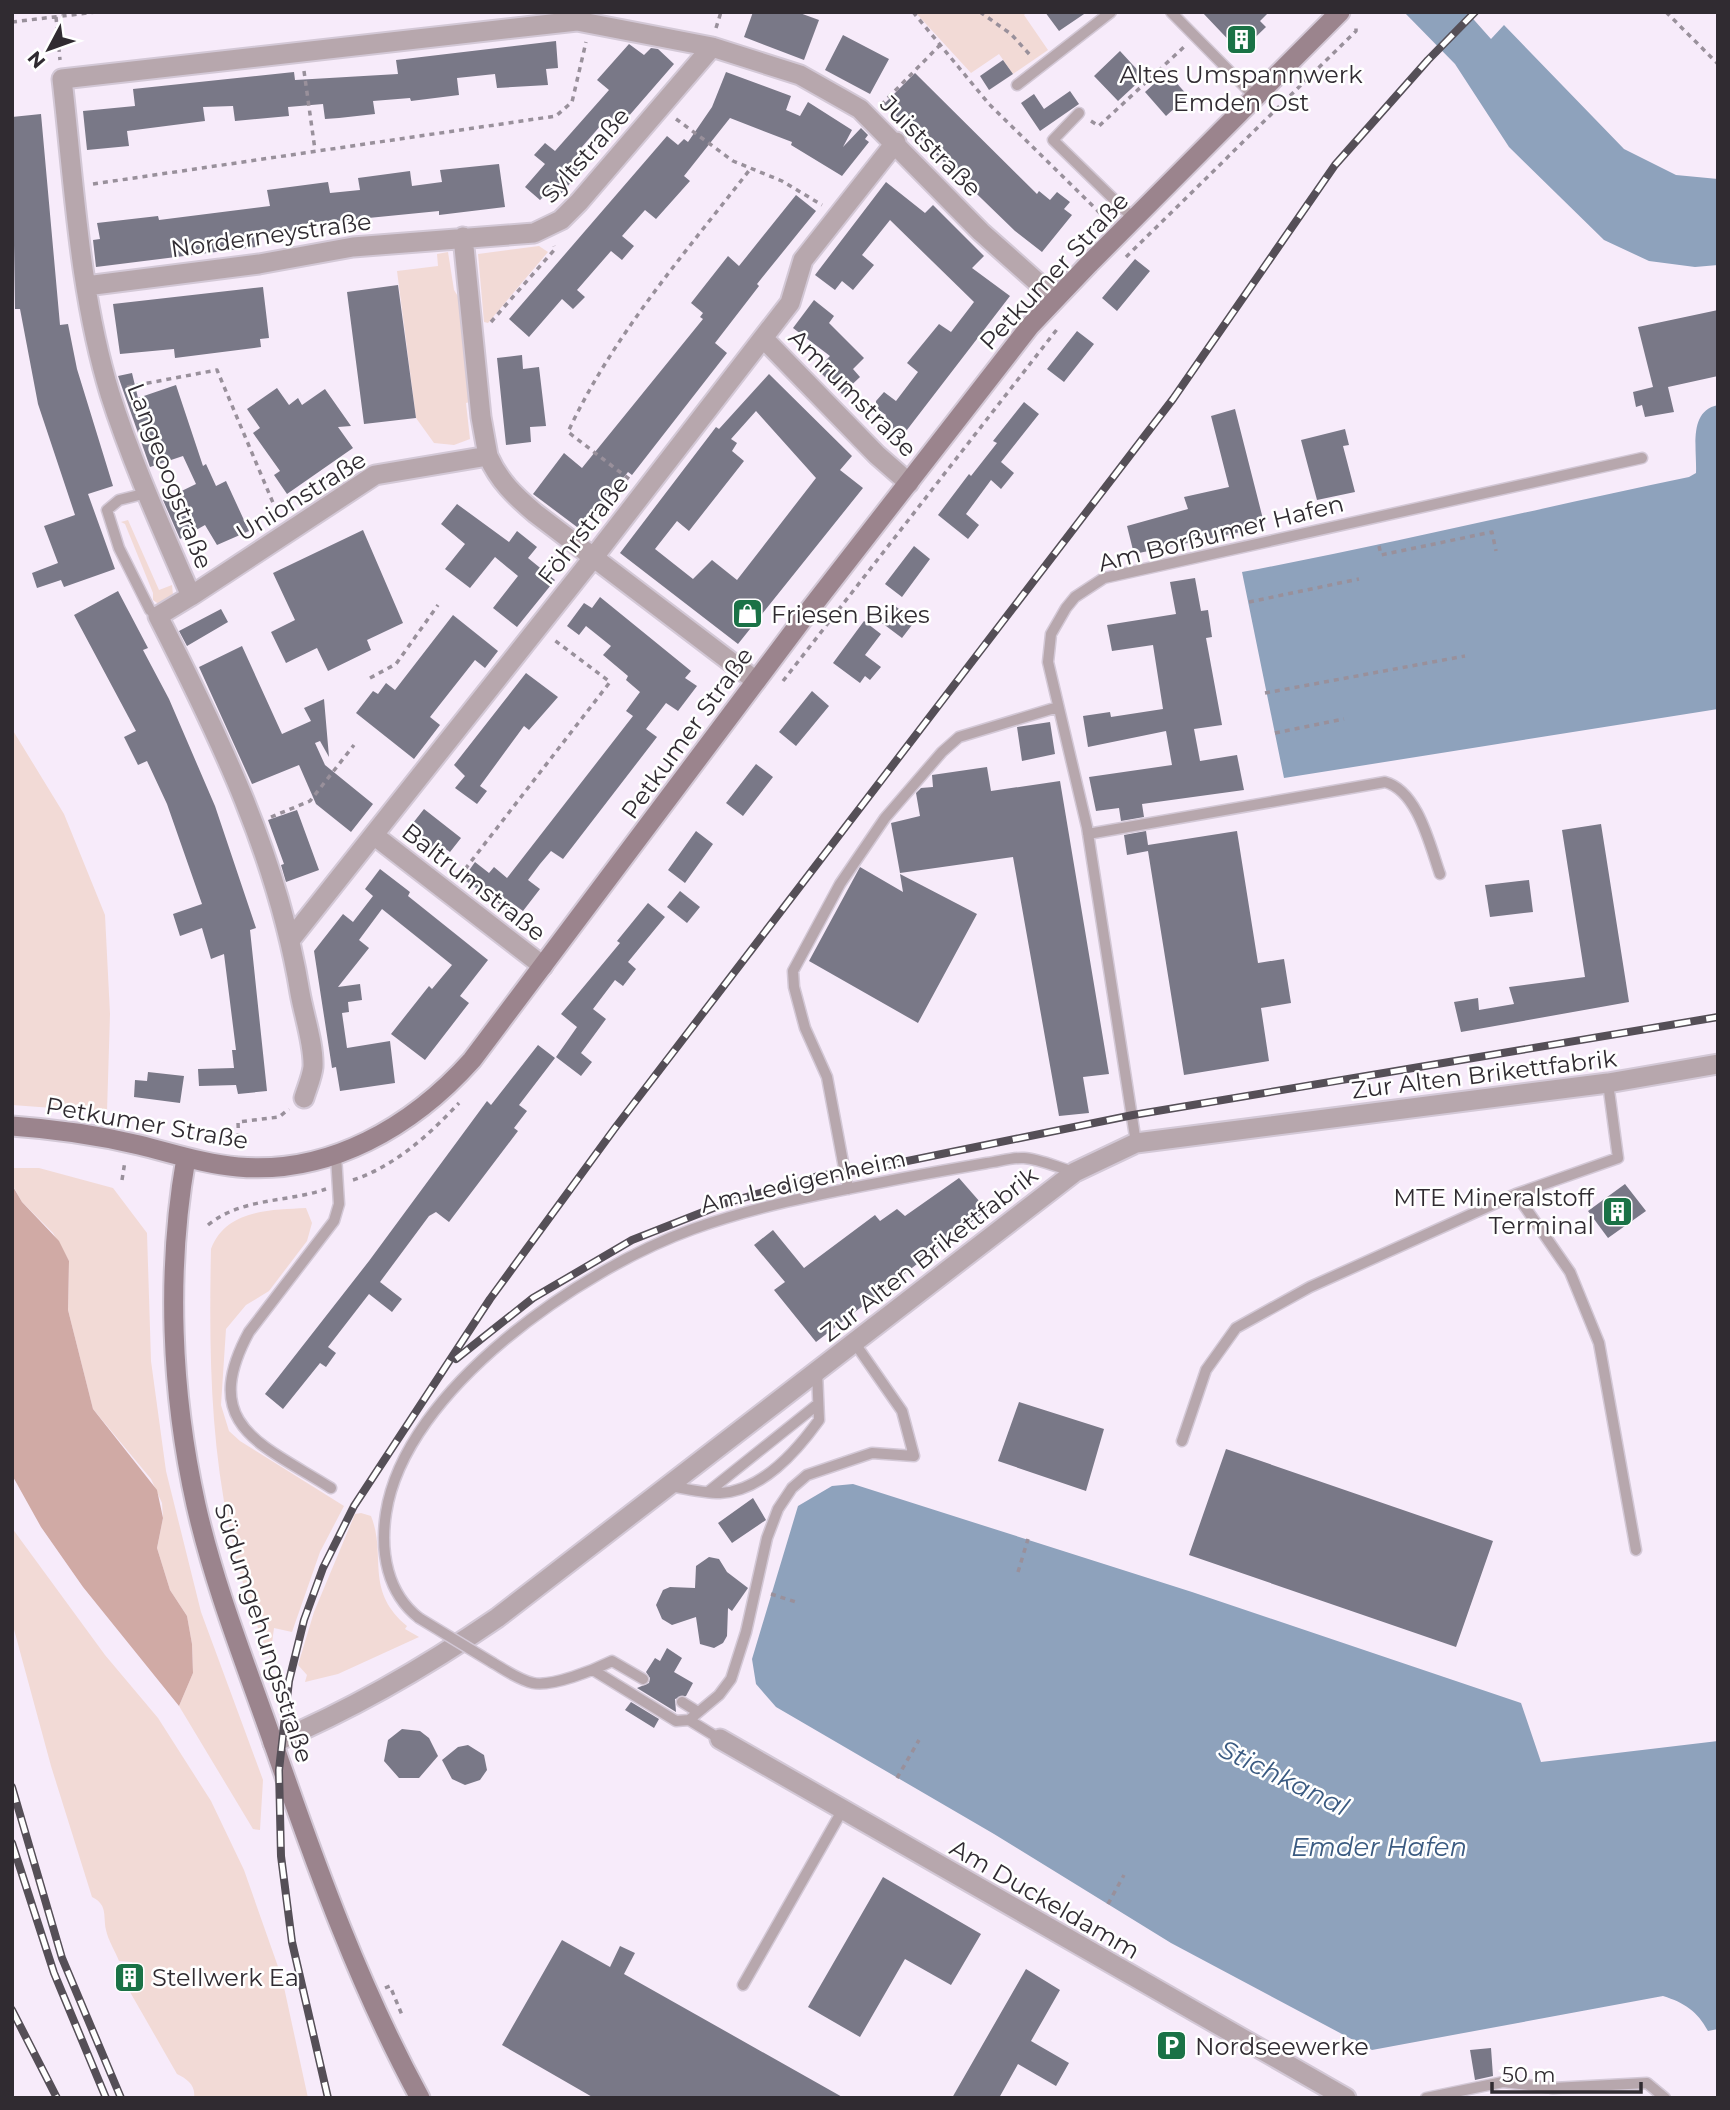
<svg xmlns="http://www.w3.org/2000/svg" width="1730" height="2110" font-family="Montserrat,sans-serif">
	<rect width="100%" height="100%" fill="#f7ebfa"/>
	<path fill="#f2dad6" d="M915,12h112l-3,3 24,35 -35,24 -14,-20 -28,19z
		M539,246l9,6 -60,71 -4,-1 -6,-68z
		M448,252l6,38 5,8 11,104 -4,1 4,36 -16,6 -20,-2 -18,-25 -19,-147 41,-5 -1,-12z
		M128,520l31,70 13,-5 1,10 -13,10 -7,-5v-7l-28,-69 -4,-2z
		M12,729l52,85 41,101 5,99 -3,98 -95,-7z
		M12,1168h27l74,20 34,45 4,128 15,110 35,141 62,168 -3,50 -7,-1 -74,-123 14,-33 -1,-29 -5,-28 -17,-26 -13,-42 6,-30 -1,-15 -11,-24 -58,-70 -25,-99 1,-49 -16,-28 -31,-31 -10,-18z
		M306,1208l6,15 -5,18 -38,50 -23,14 -20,24 -5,76 8,26 11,10 104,65 -24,46 -28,80 -18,-4 -4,30c-58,-136 -62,-264 -59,-409 15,-40 60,-39 95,-41z
		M361,1513l10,3c16,40 -7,74 36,110l-2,3 14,8 -81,37 -33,8 2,-7 -9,-10 16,-53 41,-98z
		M12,1528l93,127 53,63 53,83 33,69 38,108 26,120h-114c2,-13 -7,-19 -17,-24l-47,-82 12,-8 -10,-22 -13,-1c-4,-10 -11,-21 -13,-31 -3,-15 2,-25 -14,-33l-41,-131 -39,-144z"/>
	<path fill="#d0aaa5" d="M12,1185l10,17 37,39 10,20 -1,49 25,99 64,81 6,28 -6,30 13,42 17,26 5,28 1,29 -14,33 -96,-119 -42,-60 -29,-52z"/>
	<path fill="#8ea2bc" d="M1404,12h63l24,27 13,-14 120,124 52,26 42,4v86l-23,2 -46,-6 -45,-21 -95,-93 -54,-83z
		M1718,405v304l-434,69 -42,-206c150,-28 298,-64 447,-95l7,-4c1,-25 -8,-62 22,-68z
		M853,1484l339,108 329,111 20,59 177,-21v288l-10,2c-11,-20 -23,-28 -45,-35l-291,54 -201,-107 -177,-109 -218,-127 -20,-23 -4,-25 46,-153 34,-20z"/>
	<path fill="#797887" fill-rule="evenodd" d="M753,12h44l22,8 -15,40 -60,-23z
		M1045,12h42l-28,19z
		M1202,12h67l-9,9 6,6 -26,25z
		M843,35l46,24 -19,35 -45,-24z
		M556,41l2,27 -12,1 2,16 -51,3 -2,-14 -38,4 2,17 -48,6 -1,-3 -37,3 2,13 -36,4 -14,1 -2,-15 -35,3 1,9 -54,5 -2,-15 -30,1 2,14 -78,10 2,15 -42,4 -4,-39 52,-5 -2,-17 161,-17 1,8 103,-6 -2,-14z
		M629,44l15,11 7,-7 7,1 16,15 -53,61 -12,-9 -28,32 11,10 -37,43 -9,-7 -6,6 -15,-13 20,-23 -11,-9 11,-12 10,8 54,-61 -12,-10z
		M1120,51l24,26 -26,24 -24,-25z
		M1003,60l10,14 -24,16 -9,-14z
		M726,72l65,24 -5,14 14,6 8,-14 44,28 -9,17 18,-19 7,7 -3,4 4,3 -27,34 -51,-31 1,-3 -62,-24 -46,58 6,5 -34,38 -11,-9 -23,26 12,10 -12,14 -11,-9 -34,39 8,7 -12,12 -11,-10 -33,38 -20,-18 158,-183 11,9 6,-6 4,3 24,-35z
		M1167,72l21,24 -22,20 -21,-24z
		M915,73l122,121 2,-3 11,9 7,-8 13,10 -6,7 8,6 -30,37 -27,-21 -131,-127z
		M1070,91l9,13 -39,27 -19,-28 13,-9 10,15z
		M41,114l19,211 8,-1 9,45 36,117 -25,8 27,75 -51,18 -3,-7 -24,8 -5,-15 26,-10 -14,-37 31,-11 -37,-111 -18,-95h-5l-3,-192z
		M499,164l6,43 -66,8v-4l-101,10v4l-83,11 1,11 -160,20 -3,-27 7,-1 -3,-16 61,-7 1,4 111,-14 -3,-16 61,-8 2,11 30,-3 -2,-12 52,-7 2,15 30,-4 -2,-12z
		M886,182l39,31 8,-8 51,51 -12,12 38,28 -110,143 -21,-15 7,-9 -10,-7v-7l8,-9 12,9 22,-29 -11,-9 32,-39 12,8 23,-30 -84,-82 -28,35 12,10 -21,25 -11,-9 -7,9 -20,-15z
		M796,195l20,16 -59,73 2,2 -44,57 12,10 -95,122 -4,-3 -47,58 -48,-36 31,-41 18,15 121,-149 -3,-2 3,-4 -12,-10 37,-47 11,10z
		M1135,259l15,12 -33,40 -15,-13z
		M398,285l18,133 -52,6 -17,-132z
		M263,287l6,51 -9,1 1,8 -86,11 -1,-9 -54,5 -7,-50z
		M814,300l20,16 -5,7 35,35 -11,11 7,8 -18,17 -25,-25 13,-13 -37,-28z
		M1718,310v66l-50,11 6,25 -29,5 -3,-12 -6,2 -3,-15 20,-5 -15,-60z
		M1077,331l17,13 -30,38 -17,-13z
		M522,355l1,14 16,-2 7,59 -16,1 1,15 -25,3 -9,-87z
		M132,373l6,25 38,-13 27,81 3,-2 10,22 10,-5 23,50 -32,14 -12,-20 -25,14 -17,-39 33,-16 -13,-28 -33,11 -32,-91z
		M769,374l83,82 -12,14 23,18 -125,156 -118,-91 96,-126 3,2zM756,411l60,67 -79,102 -25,-20 -19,19 -38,-30 22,-28 12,10 55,-70 -12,-10 5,-8 -6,-4z
		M277,388l12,17 9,-7 4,7 23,-16 26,37 -13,1 15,21 -66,46 -13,-19 6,-4 -27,-38 7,-5 -13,-19z
		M1024,402l15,12 -38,48 13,11 -13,16 -10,-9 -25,34 13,11 -11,14 -30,-24 31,-41 2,2 26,-33 -4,-2z
		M1235,409l30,118 -131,27 -7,-28 61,-17 -4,-12 45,-10 -18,-71z
		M1345,429l4,16 -6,1 12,46 -38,8 -16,-60z
		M457,504l52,38 8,-11 20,16 -9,11 27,22 -38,47 -24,-19 25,-32 -23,-19 -25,31 -25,-19 20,-25 -24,-20z
		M363,530l40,93 -36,17 4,10 -43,21 -11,-23 -31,15 -15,-31 24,-12 -22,-47z
		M914,546l16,13 -28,38 -17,-13z
		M1195,578l6,33 7,-1 4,27 -6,1 16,87 -28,4 6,32 37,-6 7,35 -102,14 2,13 -23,4 -2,-13 -23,3 -7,-34 83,-12 -6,-34 -78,16 -5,-31 27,-4 1,5 52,-8 -10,-64 -41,6 -5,-26 69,-11 -6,-32z
		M118,591l30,57 -5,2 26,49 46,107 41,122 -6,2 17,161 -29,3 -2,-9 -37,1 -1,-17 36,-1 -2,-18h4l-12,-96 -13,5 -9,-31 -22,8 -7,-22 29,-10 -35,-100 -20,-43 -9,4 -14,-28 12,-6 -62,-116z
		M600,597l91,74 -6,7 12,8 -19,25 -12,-8 -20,26 11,8 -94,122 -12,-8 -11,13 -12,16 12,9 -17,22 -11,-8 -5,6 -44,-30 12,-17 14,11 5,-6 13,11 126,-162 -7,-5 14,-19 -14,-12 2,-4 -25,-21 8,-9 -25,-20 -7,9 -12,-9 17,-23 8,5z
		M895,606l20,15 -13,17 -20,-15z
		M221,609l7,13 -41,24 -8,-15z
		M453,615l45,36 -13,17 -10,-8 -45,57 10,8 -26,34 -58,-46 17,-22 5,3 8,-11 9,7z
		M864,621l17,13 -16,21 16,12 -11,13 -5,-4 -5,7 -27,-20z
		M242,646l40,88 29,-13 -7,-13 20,-9 5,58 -9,-16 -5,2 10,22 48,39 -22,28 -35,-28 -17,-39 -47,19 -53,-117z
		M526,673l32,24 -29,33 -5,-4 -44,60 7,5 -10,13 -22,-16 10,-12 -11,-11z
		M812,691l17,15 -33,40 -17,-14z
		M1050,722l5,32 -33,7 -5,-34z
		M756,764l17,13 -30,39 -17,-13z
		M987,767l4,24 69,-10 49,293 -26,3 6,36 -30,3 -46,-259 -113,16 -9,-50 29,-7 -4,-23 5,-5 12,-1 -1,-12z
		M424,809l37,29 -11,14 -7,-5 -9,11 -23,-17 9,-12 -7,-6z
		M297,810l22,60 -33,12 -5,-17 3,-1 -16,-44z
		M1601,824l28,178 -168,30 -7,-30 24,-4 1,12 35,-6 -5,-17 76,-10 -23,-147z
		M696,831l17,13 -28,39 -17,-13z
		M1146,831l2,14 89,-14 21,132 26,-4 7,44 -30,5 8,53 -85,14 -36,-224 -21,4 -3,-20z
		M860,867l43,25 -3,-18 77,40 -59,109 -109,-62z
		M380,869l30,23 -2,4 80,64 -28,36 9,7 -44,57 -34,-26 38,-48 3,3 20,-24 -70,-56 -23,31 10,8 -31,39 22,-3 2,16 -14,2 1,10 -7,1 5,35 43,-7 5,42 -55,8 -4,-24 -4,1 -18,-117 29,-37 10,8 20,-26 -8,-7z
		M1529,880l4,32 -43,5 -5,-32z
		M680,891l20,16 -13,16 -20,-16z
		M648,903l17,14 -37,45 8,7 -13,17 -8,-6 -22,29 13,10 -25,34 11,9 -11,14 -25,-19 21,-30 -16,-13 59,-71 -3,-2z
		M538,1045l17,13 -36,47 8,6 -13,17 4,3 -69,91 -13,-10 -7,4 -49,66 22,17 -10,13 -23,-18 -41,53 8,6 -10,14 -6,-4 -37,46 -18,-15 104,-133 118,-160 4,4z
		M148,1072l36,4 -4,27 -46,-6 1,-17 12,1z
		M959,1178l28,32 -171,132 -42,-52 11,-8 -31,-37 19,-15 31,38 71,-53 5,6 17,-12 8,7z
		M1625,1184l21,27 -38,27 -20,-27z
		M1019,1402l85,27 -18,62 -88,-30z
		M1226,1449l267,92 -37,106 -267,-92z
		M753,1498l13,22 -34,23 -14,-20z
		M709,1557l10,2 8,13 21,16 -16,23 -4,-3 -1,28 -4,7 -9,5 -14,-4 -4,-27 -24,8 -10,-6 -6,-14 7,-15 7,-3 25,1 1,-22z
		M667,1648l15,10 -8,14 19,11 -7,13 -11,3 1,13 -39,-24 12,-5 1,-5 -4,-6 9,-14 5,3z
		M631,1702l28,17 -5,9 -29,-18z
		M402,1729l18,2 9,7 9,18 -19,22h-20l-15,-17 4,-21z
		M468,1745l16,10 3,15 -7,10 -15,5 -13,-6 -10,-19 16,-13z
		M883,1877l98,57 -30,51 -46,-26 -45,78 -52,-30z
		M562,1940l48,27 10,-21 15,7 -11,21 220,124h-250l-92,-53z
		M1026,1969l34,21 -29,51 38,22 -13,23 -38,-22 -19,34h-47z
		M1491,2048l2,28 -18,4 -5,-30z"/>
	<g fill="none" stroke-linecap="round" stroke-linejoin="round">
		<defs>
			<path id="service" d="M1171,12l84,85
				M1017,85l94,-73
				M1079,113l-26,27 81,79
				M147,493l-28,7 -12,10 12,38 31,62 8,6
				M1088,834l297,-52c33,9 45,64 55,92
				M1136,1143l-49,-316 -39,-165 3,-28 15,-26 9,-11 29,-19 538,-120
				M848,1189l-21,-112 -22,-49 -11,-41 -1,-16 47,-87 45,-66 57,-66 17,-15 99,-30
				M1516,1194l54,78 29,71 37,207
				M1182,1441l24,-71 30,-42 74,-41 206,-93 102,-36 -10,-75
				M670,1486c16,3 34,7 50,7 42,-2 76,-41 99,-73l-2,-49
				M331,1488c-68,-43 -133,-62 -82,-156l85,-111 5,-17 -3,-48
				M708,1492l110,-88
				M419,1618c-32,-25 -39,-66 -33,-105 19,-124 196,-244 307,-284 61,-22 126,-35 190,-47 35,-7 69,-13 104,-19 11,-1 25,-6 37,-5 16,1 35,10 51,14
				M493,1663c12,7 26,17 40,20 19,4 61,-13 79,-22l31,18
				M593,1670l83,51 13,-1 31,19
				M682,1702l16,10
				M689,1720l30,-25 12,-16 15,-47 21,-94 11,-29 14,-21 15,-13 65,-22 42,3 -12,-45 -48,-69
				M743,1985l99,-174
				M1426,2098l77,-16 50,6 94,-5 18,15"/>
			<path id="minor" d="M86,286l173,-22 94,-17 181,-14 27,-13 18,-18 133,-155
				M763,338l114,117 32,28
				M488,456c11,25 27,40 47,57l221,168
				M191,596l184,-121 113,-19 -7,-39 -18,-180
				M375,836l168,130
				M291,939l302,-381 197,-255 13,-43 93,-118
				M304,1098c3,-10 8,-21 9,-31 1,-23 -9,-51 -13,-74 -22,-135 -80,-255 -142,-377l33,-20c-29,-67 -59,-133 -81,-202 -31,-101 -36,-211 -48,-315l515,-58 135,26 88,28 60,34 121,123 74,66
				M720,1739l626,359
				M273,1743c78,-33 154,-77 224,-125l578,-446 61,-29 472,-60 110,-19"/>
			<path id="secondary" d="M12,1126c43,3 85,9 127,19 33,8 65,19 99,22 92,8 175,-41 234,-107l339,-452 219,-282 59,-62 251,-252
				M186,1158c-20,113 -15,235 10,347 19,84 52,165 80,246 41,118 84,237 144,347"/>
		</defs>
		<use href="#service" stroke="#d3c8d6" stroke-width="13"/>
		<use href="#minor" stroke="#d3c8d6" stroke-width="23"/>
		<use href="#secondary" stroke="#d3c8d6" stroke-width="23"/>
		<path stroke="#99909b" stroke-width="3.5" stroke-dasharray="5 5" stroke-linecap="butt" d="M913,12l76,92 118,116
			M980,12l31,22 20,22
			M1666,12l52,52
			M56,17l4,43
			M12,22l84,-10
			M716,28l5,-16
			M304,71l11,79
			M881,105l59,-60
			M676,119l57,42 49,20 40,24
			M1091,121l8,5 87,-81
			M93,184l463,-68 16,-14 14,-60
			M1126,257l230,-226v-6
			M491,322l64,-73 -1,-3
			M127,387l90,-17 62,147
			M629,479l-61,-47c45,-97 118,-180 183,-264
			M1379,546l2,9 111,-23 4,19
			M1249,602l110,-23
			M370,678l26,-14 42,-59
			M783,681l275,-353
			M1265,693l200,-37
			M1275,733l69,-14
			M271,817l39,-16 44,-56
			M459,877l151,-195 -57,-43
			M239,1148l-1,-26 41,-5 10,-8
			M122,1180l3,-19
			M353,1180c42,-14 76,-45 106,-77
			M208,1225c35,-28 77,-22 118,-36
			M1018,1572l10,-33
			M771,1594l25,8
			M897,1778l22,-38
			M1108,1904l16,-29
			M385,1988l5,-2 12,29"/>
		<use href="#service" stroke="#b7a7ad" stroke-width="10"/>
		<use href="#minor" stroke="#b7a7ad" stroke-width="19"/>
		<use href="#secondary" stroke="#9b848d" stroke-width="19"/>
		<defs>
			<path id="rail" d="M456,1359l77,-61 99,-58 94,-37 92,-27 60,-9 255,-52 585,-98
				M12,1787l50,171 59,140
				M12,1843l42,130 52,125
				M12,2010l45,88
				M328,2098l-36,-156 -11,-86 -2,-86 10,-89 15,-61 19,-52 31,-62 136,-207 125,-171 558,-729 162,-234 93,-105 47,-48"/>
		</defs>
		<use href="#rail" stroke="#554f57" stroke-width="8"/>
		<use href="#rail" stroke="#fff" stroke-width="5" stroke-dasharray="16" stroke-linecap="butt"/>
		<defs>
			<path id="service-bridge" d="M419,1618l74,45"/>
		</defs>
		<use href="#service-bridge" stroke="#d3c8d6" stroke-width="13" stroke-linecap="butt"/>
		<use href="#service-bridge" stroke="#b7a7ad" stroke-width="10"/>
	</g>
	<defs>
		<symbol id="building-square" viewBox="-11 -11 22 22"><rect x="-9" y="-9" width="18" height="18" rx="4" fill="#1a7246" stroke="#fff"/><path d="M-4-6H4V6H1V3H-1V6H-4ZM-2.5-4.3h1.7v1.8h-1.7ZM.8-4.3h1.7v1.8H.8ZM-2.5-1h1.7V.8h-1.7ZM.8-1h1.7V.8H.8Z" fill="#fff"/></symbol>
		<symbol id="shop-square" viewBox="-11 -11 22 22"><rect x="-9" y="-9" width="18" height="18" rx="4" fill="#1a7246" stroke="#fff"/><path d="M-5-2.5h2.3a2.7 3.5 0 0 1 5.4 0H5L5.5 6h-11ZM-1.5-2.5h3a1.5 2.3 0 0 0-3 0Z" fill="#fff"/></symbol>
		<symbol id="parking-square" viewBox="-11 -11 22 22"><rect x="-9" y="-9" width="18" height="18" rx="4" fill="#1a7246" stroke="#fff"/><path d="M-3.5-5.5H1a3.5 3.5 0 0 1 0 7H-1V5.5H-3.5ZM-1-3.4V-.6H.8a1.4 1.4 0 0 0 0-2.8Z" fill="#fff"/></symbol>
	</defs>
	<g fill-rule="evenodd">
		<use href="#building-square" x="1224" y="22" width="35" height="35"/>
		<use href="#shop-square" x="730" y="596" width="35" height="35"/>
		<use href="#building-square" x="1600" y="1194" width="35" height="35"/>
		<use href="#building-square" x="112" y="1960" width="35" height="35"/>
		<use href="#parking-square" x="1154" y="2028" width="35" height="35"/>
	</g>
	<g text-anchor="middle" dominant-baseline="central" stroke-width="5" stroke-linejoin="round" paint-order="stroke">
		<g font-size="24" fill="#302b31" stroke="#fff" text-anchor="start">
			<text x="1241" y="74" text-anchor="middle">Altes Umspannwerk<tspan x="1241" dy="28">Emden Ost</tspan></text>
			<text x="771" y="614">Friesen Bikes</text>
			<text x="1594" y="1197" text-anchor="end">MTE Mineralstoff<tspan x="1594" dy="28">Terminal</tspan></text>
			<text x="152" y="1977">Stellwerk Ea</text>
			<text x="1195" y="2046">Nordseewerke</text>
		</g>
		<g font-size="24" fill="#302b31" stroke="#fff">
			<text transform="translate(931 146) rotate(45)">Juiststraße</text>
			<text transform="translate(585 155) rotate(-48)">Syltstraße</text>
			<text transform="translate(271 235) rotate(-8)">Norderneystraße</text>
			<text transform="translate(1054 271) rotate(-47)">Petkumer Straße</text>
			<text transform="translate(853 393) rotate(45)">Amrumstraße</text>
			<text transform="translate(170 476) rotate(69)">Langeoogstraße</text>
			<text transform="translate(301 496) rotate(-32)">Unionstraße</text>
			<text transform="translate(583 530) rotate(-52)">Föhrstraße</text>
			<text transform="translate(1221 533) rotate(-14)">Am Borßumer Hafen</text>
			<text transform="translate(687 733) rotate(-54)">Petkumer Straße</text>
			<text transform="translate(474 882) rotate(38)">Baltrumstraße</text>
			<text transform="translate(1484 1074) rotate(-7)">Zur Alten Brikettfabrik</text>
			<text transform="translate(147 1123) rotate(10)">Petkumer Straße</text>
			<text transform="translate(803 1181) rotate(-13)">Am Ledigenheim</text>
			<text transform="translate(929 1254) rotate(-38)">Zur Alten Brikettfabrik</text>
			<text transform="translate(264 1633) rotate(72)">Südumgehungsstraße</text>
			<text transform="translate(1045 1899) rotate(30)">Am Duckeldamm</text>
		</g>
		<g font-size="26" font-style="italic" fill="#3a5a81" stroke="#fff">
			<text transform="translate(1284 1778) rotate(26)">Stichkanal</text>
			<text x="1379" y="1847">Emder Hafen</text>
		</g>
	</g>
	<rect width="1730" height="2110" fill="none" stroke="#302b31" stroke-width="28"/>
	<g transform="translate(49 49) rotate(229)" stroke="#ffffff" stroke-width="5" paint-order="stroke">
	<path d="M0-5L12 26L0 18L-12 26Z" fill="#302b31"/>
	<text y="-10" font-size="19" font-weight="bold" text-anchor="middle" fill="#302b31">N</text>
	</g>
	<path d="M1492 2082v10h149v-10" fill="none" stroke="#302b31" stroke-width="3.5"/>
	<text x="1502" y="2082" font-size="21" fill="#302b31" stroke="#ffffff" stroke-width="5" paint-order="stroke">50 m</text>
</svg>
